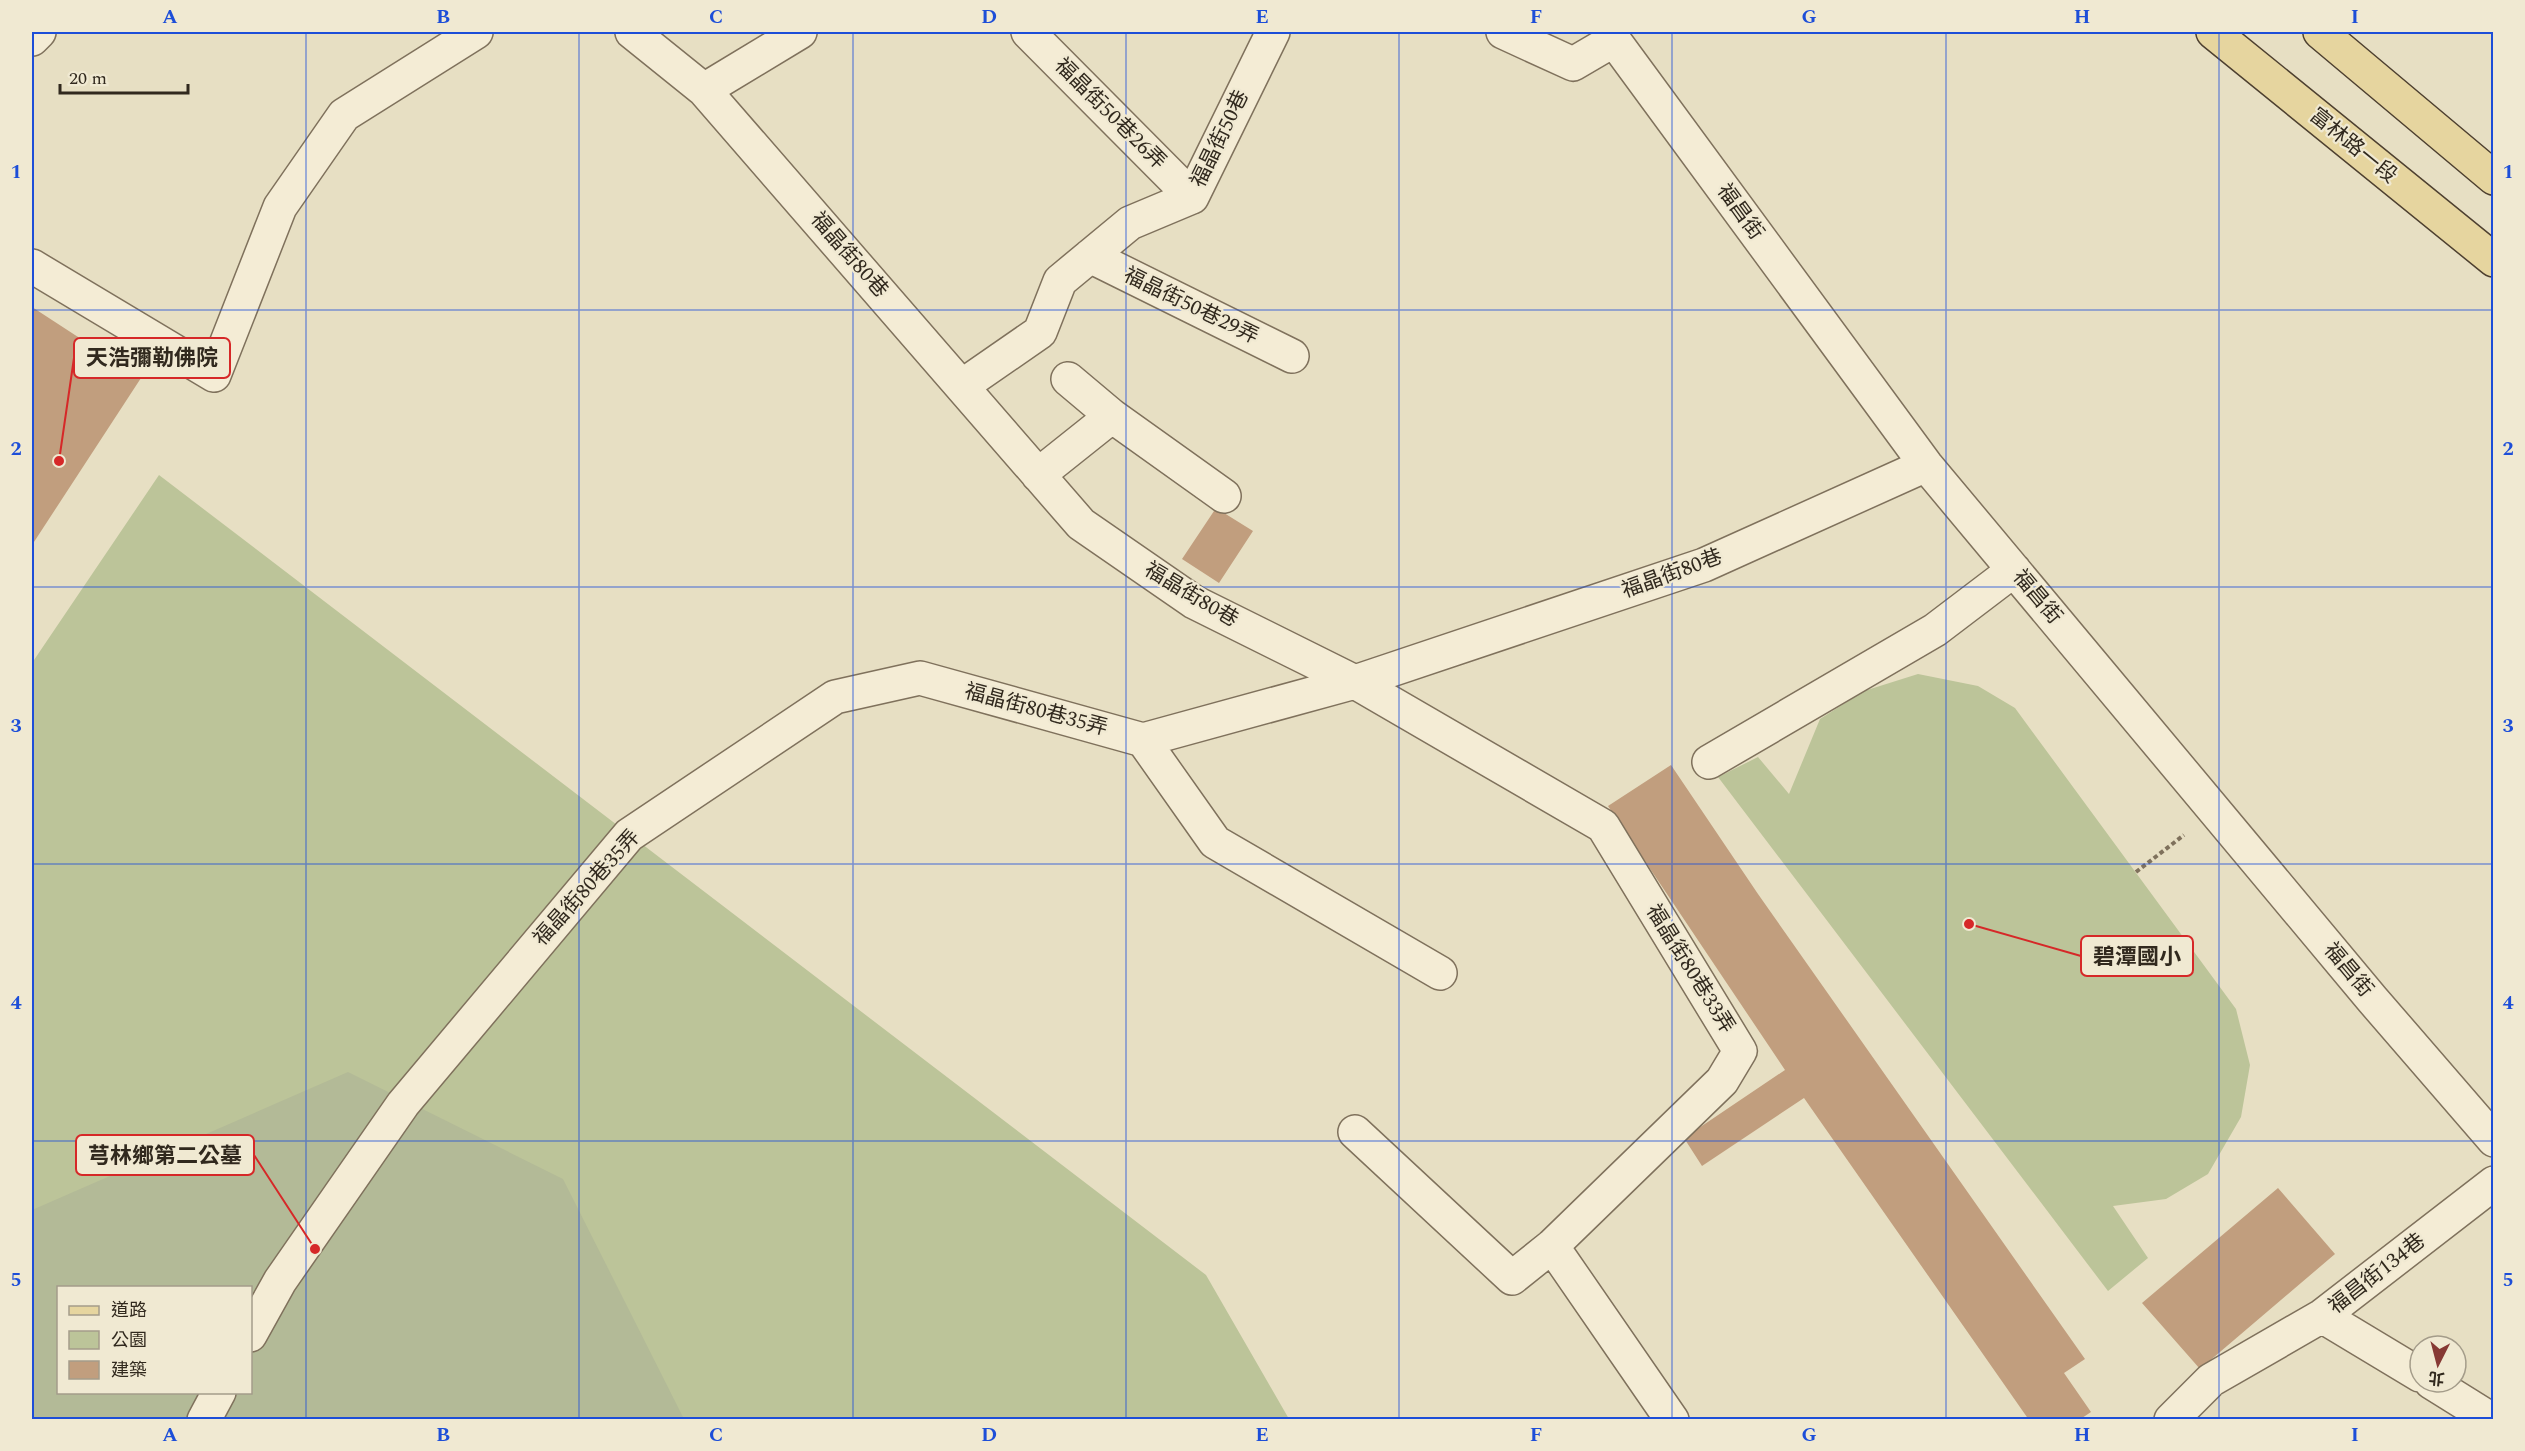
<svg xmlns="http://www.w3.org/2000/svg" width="2525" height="1451" font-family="Spectral,'Noto Sans TC',serif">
	<rect width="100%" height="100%" fill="#e7dfc3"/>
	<path fill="#bcc499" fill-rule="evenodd" d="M159,475l1047,800 83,144 -1257,1v-757zM58,1288h192v104h-192z
		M1918,674l60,12 37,22 221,301 14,56 -9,52 -33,57 -42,25 -53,7 35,52 -40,33 -390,-514 40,-20 31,37 31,-75 44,-28z"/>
	<path fill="#b3ba97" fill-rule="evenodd" d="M348,1072l215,107 121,240h-652v-209zM58,1288h192v104h-192z"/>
	<path fill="#c19e7e" d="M32,307l109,71 -109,167z
		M1216,508l37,23 -34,52 -37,-24z
		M1671,765l87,129 327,465 -21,14 27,39 -12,8h-50l-225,-322 -102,68 -18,-28 101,-68 -177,-264z
		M2278,1188l57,66 -135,115 -58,-66z"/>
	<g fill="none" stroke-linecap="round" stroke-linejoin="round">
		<defs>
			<path id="minor" d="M632,32l72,58 377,434 113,78 161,80 349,-117 222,-100
				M1028,32l164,165
				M1503,32l70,32 41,-24
				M1608,32l318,433 446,534 122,141
				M32,39l7,-7
				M704,90l96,-58
				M1090,256l202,100
				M32,266l182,109 66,-168 64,-92 132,-83
				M1068,379l44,37 112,80
				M962,386l78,-54 20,-51 70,-58 62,-26 81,-165
				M1038,475l74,-59
				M1143,740l72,102 225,131
				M1709,762l226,-132 79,-60
				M1552,1246l120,174
				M2322,1316l98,59
				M250,1335l30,-54 123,-177 226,-269 206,-138 85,-19 223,62 212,-58 248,144 137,225 -18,30 -170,165 -40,32 -157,-146
				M2431,1382l61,38
				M204,1420l15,-28
				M2171,1420l40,-40 111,-64 172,-133"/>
			<path id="major" d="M2213,32l281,228
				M2320,32l174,146"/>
		</defs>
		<use href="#minor" stroke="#7f715c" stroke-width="36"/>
		<use href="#major" stroke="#4e4030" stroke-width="36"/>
		<path stroke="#7f715c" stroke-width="4" stroke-dasharray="4.5 3" stroke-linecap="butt" d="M2136,872l48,-37"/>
		<use href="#minor" stroke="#f4ecd5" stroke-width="33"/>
		<use href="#major" stroke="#e6d59f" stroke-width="33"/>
	</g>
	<path fill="none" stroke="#1d4ed8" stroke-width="1.5" stroke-opacity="0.55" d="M306,32v1388M579,32v1388M853,32v1388M1126,32v1388M1399,32v1388M1672,32v1388M1946,32v1388M2219,32v1388M32,310h2462M32,587h2462M32,864h2462M32,1141h2462"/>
	<g text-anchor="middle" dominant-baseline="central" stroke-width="4.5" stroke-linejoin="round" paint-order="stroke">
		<g font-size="21" fill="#31291e" stroke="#f0e9d2">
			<text transform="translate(1110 114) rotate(45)">福晶街50巷26弄</text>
			<text transform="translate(1220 139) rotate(-64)">福晶街50巷</text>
			<text transform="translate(2353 146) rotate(39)">富林路一段</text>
			<text transform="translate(1740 212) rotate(54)">福昌街</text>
			<text transform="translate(849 255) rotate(49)">福晶街80巷</text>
			<text transform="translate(1191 306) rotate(26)">福晶街50巷29弄</text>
			<text transform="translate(1672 574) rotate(-20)">福晶街80巷</text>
			<text transform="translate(1191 595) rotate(31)">福晶街80巷</text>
			<text transform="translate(2037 597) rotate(50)">福昌街</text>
			<text transform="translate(1036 710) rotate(15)">福晶街80巷35弄</text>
			<text transform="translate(587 888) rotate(-48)">福晶街80巷35弄</text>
			<text transform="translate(1690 969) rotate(58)">福晶街80巷33弄</text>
			<text transform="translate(2348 970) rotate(50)">福昌街</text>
			<text transform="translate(2377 1274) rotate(-38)">福昌街134巷</text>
		</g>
	</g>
	<path fill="none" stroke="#d62828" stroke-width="2" d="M59 461L74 358M1969 924L2081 956M315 1249L254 1155"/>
	<g fill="#d62828" stroke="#f0e9d2" stroke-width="2">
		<circle cx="59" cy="461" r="6"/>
		<circle cx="1969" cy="924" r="6"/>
		<circle cx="315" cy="1249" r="6"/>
	</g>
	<g fill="#f0e9d2" stroke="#d62828" stroke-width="2">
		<rect x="74" y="338" width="156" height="40" rx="6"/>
		<rect x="2081" y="936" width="112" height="40" rx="6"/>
		<rect x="76" y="1135" width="178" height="40" rx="6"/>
	</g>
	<g font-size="22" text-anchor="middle" font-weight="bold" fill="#31291e">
		<text x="152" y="365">天浩彌勒佛院</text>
		<text x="2137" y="964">碧潭國小</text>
		<text x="165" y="1163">芎林鄉第二公墓</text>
	</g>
	<rect width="2525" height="1451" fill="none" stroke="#f0e9d2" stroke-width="66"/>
	<rect x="57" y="1286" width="195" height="108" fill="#f0e9d2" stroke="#a49c8a" stroke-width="1.5"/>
	<rect x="69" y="1306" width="30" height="9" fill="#e6d59f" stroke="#a49c8a" stroke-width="1.5"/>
	<text x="111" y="1316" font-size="18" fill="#31291e">道路</text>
	<rect x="69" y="1331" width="30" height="18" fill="#bcc499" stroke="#a49c8a" stroke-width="1.5"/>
	<text x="111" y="1346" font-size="18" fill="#31291e">公園</text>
	<rect x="69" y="1361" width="30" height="18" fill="#c19e7e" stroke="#a49c8a" stroke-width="1.5"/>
	<text x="111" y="1376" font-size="18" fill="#31291e">建築</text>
	<g transform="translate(2438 1364) rotate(186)"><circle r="28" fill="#f0e9d2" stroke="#a49c8a" stroke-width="1.5"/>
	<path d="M0-4.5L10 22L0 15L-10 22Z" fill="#863934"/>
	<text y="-9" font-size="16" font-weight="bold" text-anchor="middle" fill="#31291e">北</text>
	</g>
	<path d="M60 84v9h128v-9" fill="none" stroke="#31291e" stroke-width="3"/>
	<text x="69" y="84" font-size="18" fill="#31291e" stroke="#f0e9d2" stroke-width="4.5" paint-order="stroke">20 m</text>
	<rect x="33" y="33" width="2459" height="1385" fill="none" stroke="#1d4ed8" stroke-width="2"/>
	<g font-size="20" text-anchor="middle" font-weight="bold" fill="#1d4ed8">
		<text x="170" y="23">A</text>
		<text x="443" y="23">B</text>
		<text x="716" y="23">C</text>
		<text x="989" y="23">D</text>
		<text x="1262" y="23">E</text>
		<text x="1536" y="23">F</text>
		<text x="1809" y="23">G</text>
		<text x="2082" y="23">H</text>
		<text x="2355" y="23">I</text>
		<text x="16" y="178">1</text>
		<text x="2508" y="178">1</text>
		<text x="16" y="455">2</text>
		<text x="2508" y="455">2</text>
		<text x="16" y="732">3</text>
		<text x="2508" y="732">3</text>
		<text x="16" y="1009">4</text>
		<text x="2508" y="1009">4</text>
		<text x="16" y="1286">5</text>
		<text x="2508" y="1286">5</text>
		<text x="170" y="1441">A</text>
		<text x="443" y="1441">B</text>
		<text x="716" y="1441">C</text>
		<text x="989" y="1441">D</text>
		<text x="1262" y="1441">E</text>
		<text x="1536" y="1441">F</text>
		<text x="1809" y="1441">G</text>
		<text x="2082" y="1441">H</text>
		<text x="2355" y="1441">I</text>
	</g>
</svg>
